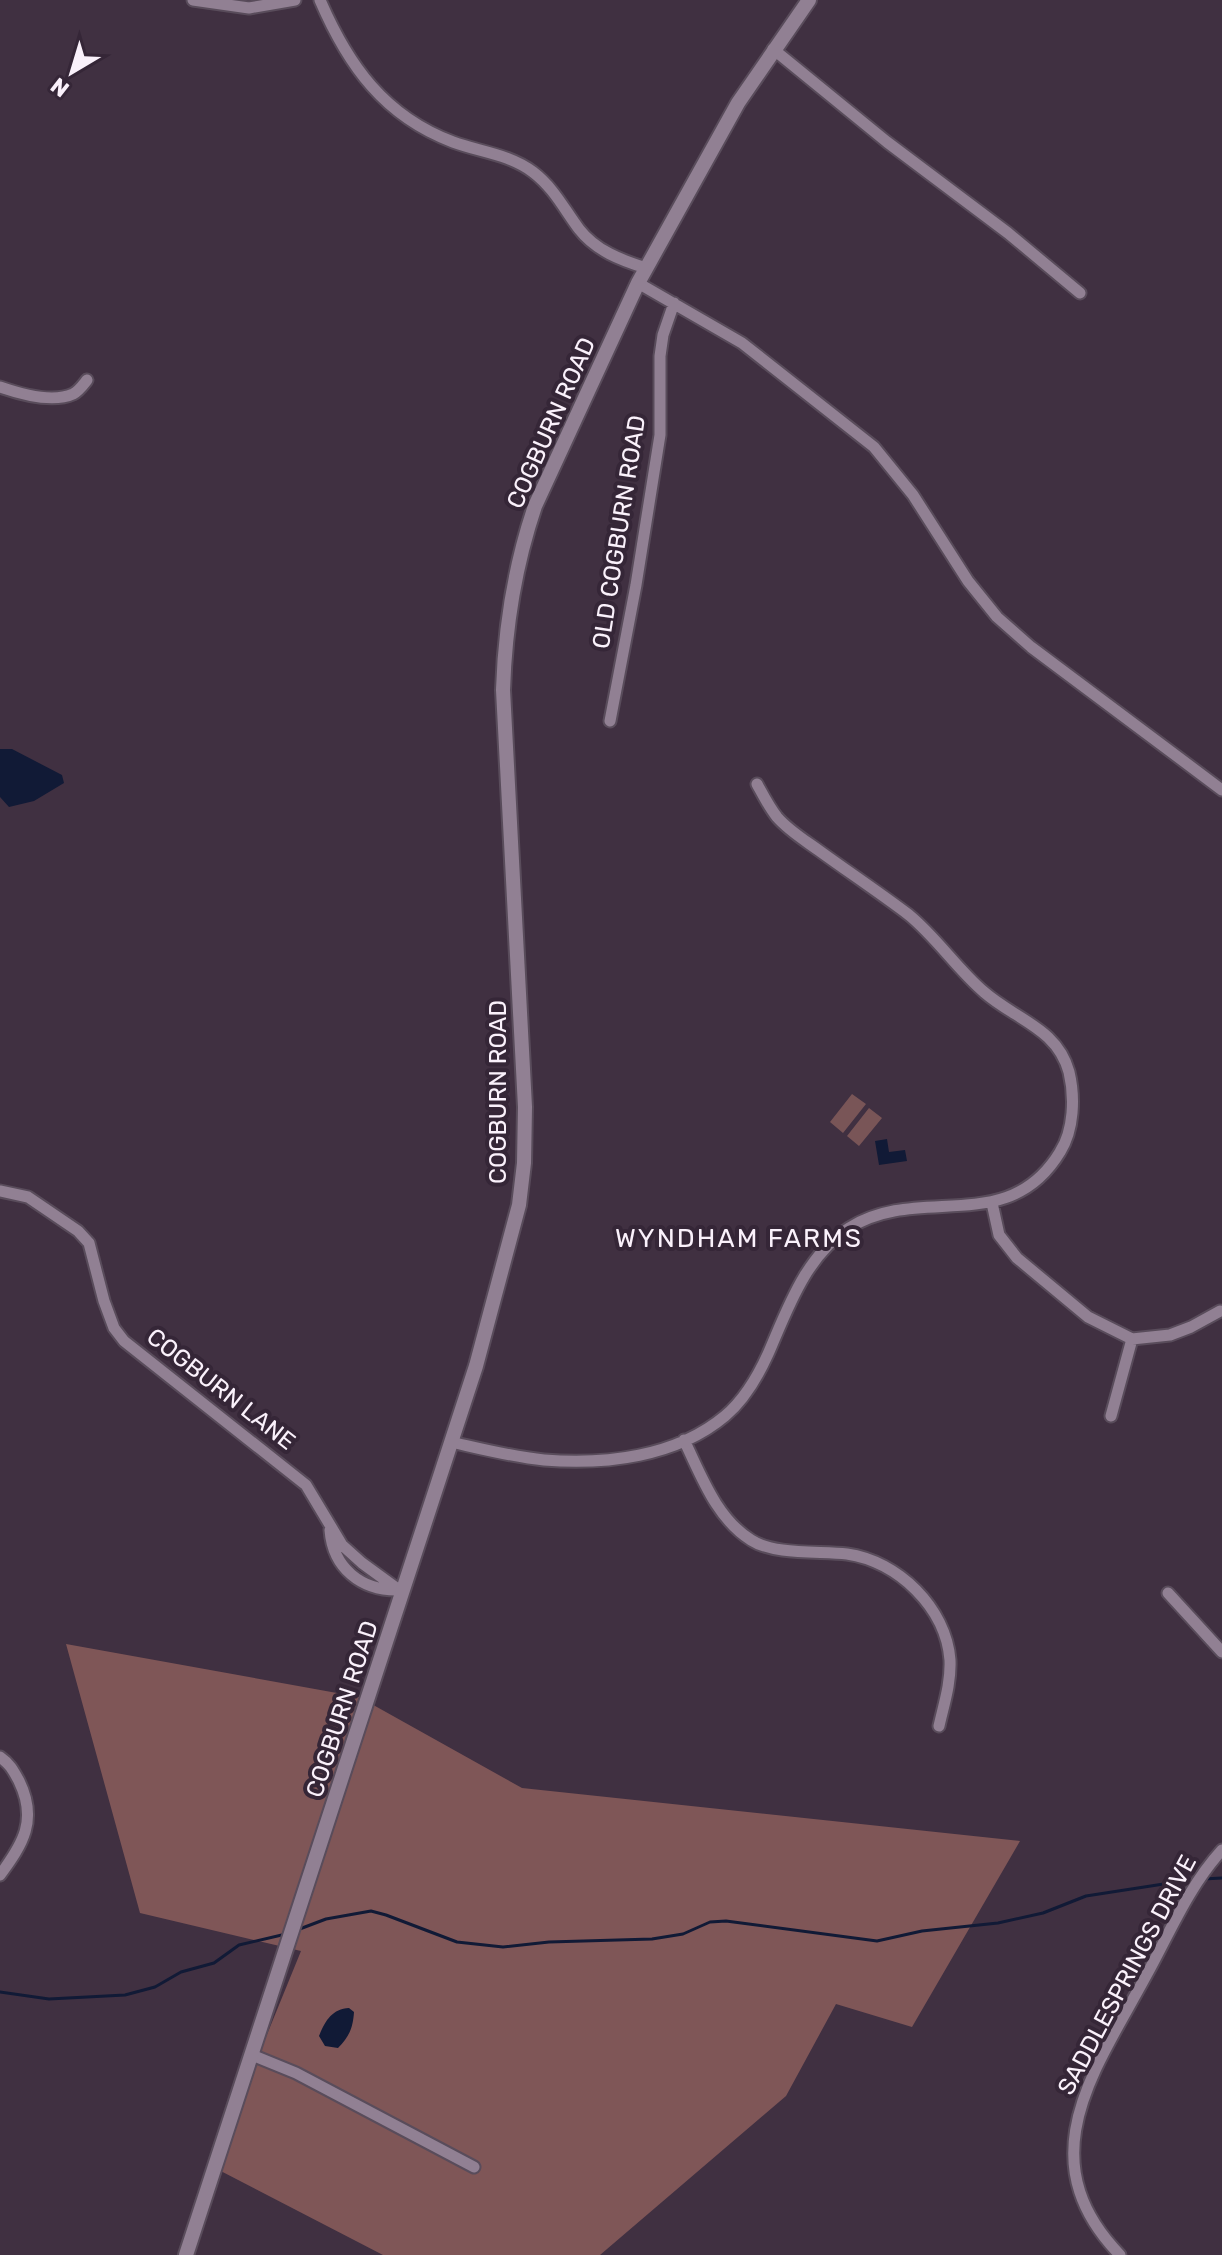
<svg xmlns="http://www.w3.org/2000/svg" width="1222" height="2255" font-family="Rubik,sans-serif">
	<rect width="100%" height="100%" fill="#403041"/>
	<path fill="#795557" d="M852,1094l14,10 -23,29 -13,-11z
		M869,1108l13,10 -23,28 -12,-10z"/>
	<path fill="#7f5657" d="M66,1644l293,53 163,91 498,53 -108,186 -76,-23 -50,92 -186,159h-217l-170,-88 88,-216 -161,-38z"/>
	<path fill="#111a36" d="M0,749h12l50,26 2,8 -30,18 -25,6 -9,-10z
		M887,1139l2,13 16,-2 2,11 -28,4 -4,-24z
		M349,2008l5,4c-1,16 -5,25 -16,36l-13,-2 -6,-10c6,-15 13,-27 30,-28z"/>
	<g fill="none" stroke-linecap="round" stroke-linejoin="round">
		<path stroke="#111a36" stroke-width="3" d="M1203,1879l19,-1
			M297,1930l29,-11 45,-8 15,4 71,27 46,5 46,-5 103,-3 31,-5 27,-12 16,-1 151,20 45,-10 76,-8 45,-10 43,-17 110,-17
			M0,1992l49,7 76,-4 30,-8 26,-15 33,-9 25,-18 47,-11"/>
		<defs>
			<path id="minor" d="M193,0l56,8 46,-8
				M320,0c28,65 64,116 133,142 27,10 56,12 80,30 21,16 31,37 46,57 17,22 42,31 67,39
				M773,49l114,93 121,91 72,60
				M638,283l104,60 132,104 39,48 55,86 29,36 34,30 191,143
				M0,387c20,7 53,16 73,7 6,-3 10,-9 14,-14
				M610,721l26,-136 24,-150v-79l3,-21 11,-32
				M0,1191l28,6 50,34 11,12 15,58 10,27 10,13 182,144 36,60 20,18 37,27
				M992,1203l7,32 18,23 71,59 44,22 38,-4 21,-8 29,-16
				M1111,1416l21,-77
				M684,1440c17,35 32,78 67,100 23,15 67,11 96,14 51,7 99,54 103,106 1,23 -6,44 -11,66
				M451,1442c31,7 62,15 93,18 61,5 132,-3 181,-44 19,-16 33,-40 43,-62 20,-46 37,-97 81,-126 71,-45 159,10 211,-76 14,-22 15,-55 9,-80 -12,-44 -53,-52 -85,-80 -27,-23 -47,-54 -75,-77 -29,-22 -59,-42 -88,-63 -15,-11 -32,-21 -44,-35 -8,-10 -14,-22 -20,-33
				M330,1530c3,38 31,61 69,60
				M1168,1593l54,59
				M0,1757c10,7 13,13 19,24 19,39 4,63 -19,94
				M252,2055l44,18 178,94
				M1120,2255c-94,-97 -24,-186 27,-281 23,-42 42,-88 75,-124"/>
			<path id="tertiary" d="M186,2255l290,-889 43,-161 5,-42 1,-56 -22,-417c2,-62 12,-125 32,-184l103,-223 100,-180 71,-103"/>
		</defs>
		<use href="#minor" stroke="#594c5b" stroke-width="15"/>
		<use href="#tertiary" stroke="#594c5b" stroke-width="18"/>
		<use href="#minor" stroke="#918093" stroke-width="11"/>
		<use href="#tertiary" stroke="#918093" stroke-width="14"/>
	</g>
	<g text-anchor="middle" dominant-baseline="central" stroke-width="8" stroke-linejoin="round" paint-order="stroke">
		<g font-size="24" fill="#faf1fb" stroke="#352637">
			<text transform="translate(551 423) rotate(-66)">COGBURN ROAD</text>
			<text transform="translate(619 532) rotate(-81)">OLD COGBURN ROAD</text>
			<text transform="translate(498 1092) rotate(-90)">COGBURN ROAD</text>
			<text transform="translate(221 1389) rotate(38)">COGBURN LANE</text>
			<text transform="translate(342 1709) rotate(-72)">COGBURN ROAD</text>
			<text transform="translate(1127 1975) rotate(-62)">SADDLESPRINGS DRIVE</text>
		</g>
		<g font-size="26" letter-spacing="2" fill="#faf1fb" stroke="#352637">
			<text x="739" y="1238">WYNDHAM FARMS</text>
		</g>
	</g>
	<g transform="translate(72 72) rotate(218)" stroke="#352637" stroke-width="6" paint-order="stroke">
	<path d="M0-6L14 30L0 20L-14 30Z" fill="#faf1fb"/>
	<text y="-12" font-size="22" font-weight="bold" text-anchor="middle" fill="#faf1fb">N</text>
	</g>
</svg>
